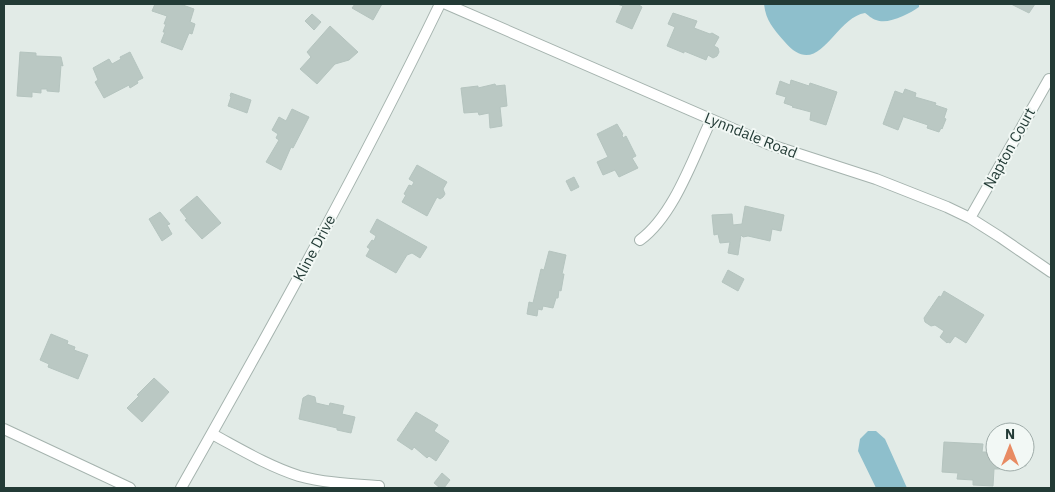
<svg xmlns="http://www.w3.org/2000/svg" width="1055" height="492" font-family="'IBM Plex Sans',sans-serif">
	<rect width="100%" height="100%" fill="#e2ebe7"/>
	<path fill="#8ebfcc" d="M764,4h155v3c-10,7 -31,18 -43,13 -4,-1 -8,-5 -11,-7 -32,5 -46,70 -81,28 -11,-13 -18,-20 -20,-37z
		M868,431h8l9,8 22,49h-31l-18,-37 2,-12z"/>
	<path fill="#bac8c3" stroke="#b5c4bf" d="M155,4h25l14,5 -4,13 5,2 -3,10 -3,-1 -7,17 -21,-8 4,-10h-2l3,-8h-2l3,-8 -15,-5z
		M355,4h27l-9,16 -21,-12z
		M617,4h23l-1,1 3,2 -10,22 -16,-7 7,-16z
		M1011,4h24l-6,9z
		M673,13l24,8 -3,7 16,6 2,-1 7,4 -5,9 4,2 1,4 -2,4 -4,2 -5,-3 -2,5 -22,-9v2l-17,-7 8,-19 -7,-3z
		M312,14l9,8 -7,8 -9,-9z
		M330,26l28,26 -9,8 -14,4 -18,20 -17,-15 11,-12 -4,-5z
		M20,52l16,1v3l25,1 2,9 -2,-1 -2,27 -12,-1v-2h-6v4l-9,-1v5l-15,-1z
		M130,52l13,26 -6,3 1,2 -8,5 -1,-3 -25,13 -9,-16 3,-2 -5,-12 16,-9 3,5 9,-5 -1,-2z
		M791,80l18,6 1,-3 27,9 -11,33 -16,-5 1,-8 -19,-5 1,-1 -9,-3 2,-6 -10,-3 4,-13 10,4z
		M495,84l1,2 9,-1 2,21 -7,1 2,19 -12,2 -1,-15 -10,2 -1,-3 -14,1 -3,-25 17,-2v2z
		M905,89l11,4 -1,4 21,6 -1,2 12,4 -3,9 2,1 -4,10 -1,-1 -2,4 -12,-4 1,-3 -24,-8v-2l-6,15 -15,-6 12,-33 8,3z
		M231,93l20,7 -4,13 -19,-7 3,-9 -1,-1z
		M292,109l17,8 -16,31 -2,-1 -10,23 -15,-8 13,-22 -3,-2 2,-4 -6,-4 7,-13 7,4z
		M617,124l6,10 -1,1 1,3 3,-2 10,20 -4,2 6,10 -19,9 -4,-7 -12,5 -6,-13 11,-5 -11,-23z
		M417,165l30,17 -4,7 2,5 -2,3 -3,2 -3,-2 -10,19 -25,-14 4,-7 -2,-1 5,-9 3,1 2,-4 -5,-3z
		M574,177l5,10 -8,4 -5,-10z
		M197,196l24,27 -19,16 -17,-19 2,-1 -7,-9z
		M745,206l39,9 -3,16 -9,-2 -2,12 -22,-5 -5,1 -2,-2 -3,20 -10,-2 2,-11 -10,1 -2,-9 -4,1 -2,-20 20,-1 1,11 9,-1z
		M160,212l10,12 -3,1 5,9 -10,7 -13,-22z
		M377,219l50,28 -7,11 -8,-5 -5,2 -11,18 -30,-17 4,-7 -3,-2 5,-7 2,1 2,-5 -6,-4z
		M549,251l17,4 -4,19h2l-3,17 -2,-1 -1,8h-2l-3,10 -10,-2 -1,4 -4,-1 -1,7 -10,-2 2,-12 4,1 8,-34 3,1z
		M728,270l16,9 -6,12 -16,-9z
		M944,291l40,24 -18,28 -11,-7 -5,7 -2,-1 -1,1 -7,-6 4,-6 -9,-6 -4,1 -6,-4 -1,-4 15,-22 2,1z
		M51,334l17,7 -1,3 8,3 -1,3 14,5 -10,24 -30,-12 1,-3 -9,-4z
		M154,378l15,14 -27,30 -15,-14 12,-12 -2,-1z
		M308,395l7,2 1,6 13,3 1,-3 14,3 -2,8 13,3 -4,16 -14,-3v-2l-38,-9 4,-21z
		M416,412l22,13 -4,6 15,10 -13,20 -7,-5 -2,2 -13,-11 -2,3 -15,-10z
		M944,442l39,2 -1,8h9v-4h4v14h30v-12h1v16l-24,-1 -1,4h-7l-1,17 -20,-1v-5l-16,-1 1,-6 -16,-1z
		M442,473l8,7 -6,8h-4l-6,-5z"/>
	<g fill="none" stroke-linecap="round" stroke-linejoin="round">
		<defs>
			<path id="minor" d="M446,4l322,140 108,35 71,28 23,11 30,19 51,35
				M970,218l79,-139
				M640,240c34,-25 53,-82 71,-120
				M4,429l126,59
				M212,434c28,15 56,32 87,42 26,7 53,8 80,10
				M181,488c90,-159 179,-319 259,-484"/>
		</defs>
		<use href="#minor" stroke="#a5b3ae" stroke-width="12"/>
		<use href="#minor" stroke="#fff" stroke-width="10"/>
	</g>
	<g text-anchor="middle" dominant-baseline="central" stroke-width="4" stroke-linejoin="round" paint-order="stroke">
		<g font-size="15" fill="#233b36" stroke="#f2f8f5">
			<text transform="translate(751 135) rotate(22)">Lynndale Road</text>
			<text transform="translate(1009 148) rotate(-61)">Napton Court</text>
			<text transform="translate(314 248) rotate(-62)">Kline Drive</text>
		</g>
	</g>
	<rect width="1055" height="492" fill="none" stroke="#233b36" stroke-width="10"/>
	<g transform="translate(1010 447)"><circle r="24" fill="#f2f8f5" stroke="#9faca9"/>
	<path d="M0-4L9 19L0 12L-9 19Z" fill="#e88b63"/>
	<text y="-8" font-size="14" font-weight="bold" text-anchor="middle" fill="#233b36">N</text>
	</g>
</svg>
